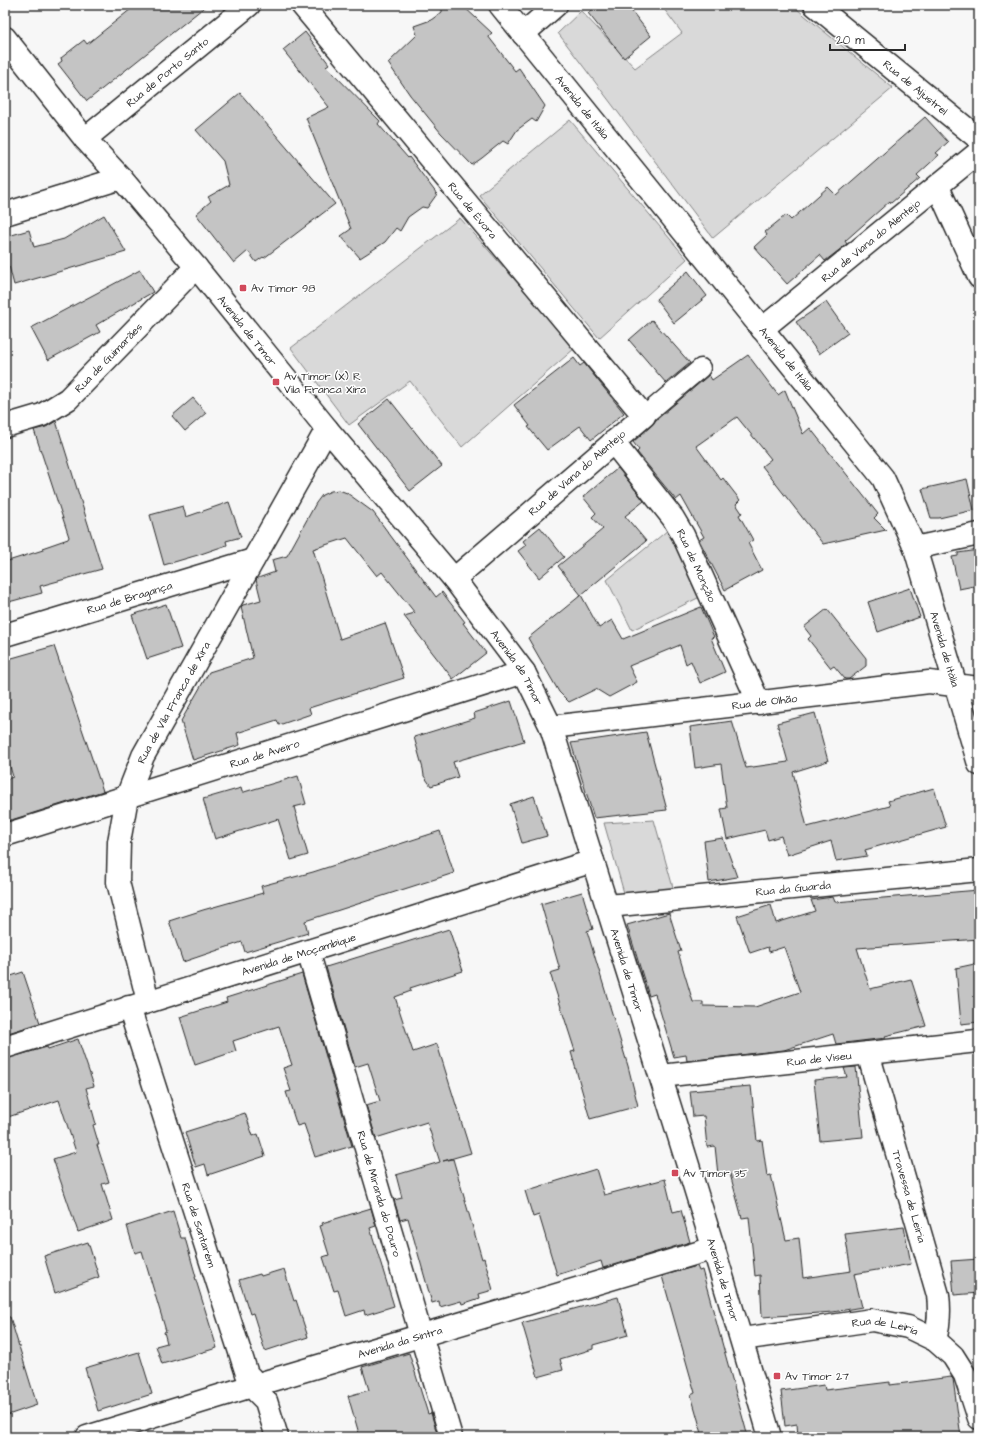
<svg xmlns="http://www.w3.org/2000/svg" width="984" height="1442" font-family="'Architects Daughter',sans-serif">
	<rect width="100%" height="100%" fill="#f7f7f7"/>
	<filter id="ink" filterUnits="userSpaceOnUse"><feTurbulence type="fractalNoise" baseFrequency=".025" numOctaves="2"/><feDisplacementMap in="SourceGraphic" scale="8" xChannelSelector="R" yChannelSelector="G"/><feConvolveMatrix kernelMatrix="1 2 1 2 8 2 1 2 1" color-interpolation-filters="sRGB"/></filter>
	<g filter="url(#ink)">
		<path fill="#d9d9d9" stroke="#828282" d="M661,5h131l101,83 -180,150 -155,-205 23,-22 54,57 47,-35z
			M570,120l117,139 -88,79 -120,-143z
			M460,218l115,130 -113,99 -52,-66 -61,44 -58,-77z
			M668,530l34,66 -70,34 -25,-50z
			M654,820l20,71 -50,2 -20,-70z"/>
		<path fill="#c4c4c4" stroke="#2b2b2b" d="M136,5h71l-120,96 -29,-37 4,-3 -1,-3 23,-18 3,4z
			M442,5h20l30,28 -4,3 27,35 4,-3 26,38 -9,16 -4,-3 -15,11 -9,14 -5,-3 -21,17 -10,7 -31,-32 -31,-38 -22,-32 29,-28 -3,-9 17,-6 11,-8z
			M598,5h29l24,31 -27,22 -36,-45z
			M305,32l24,32 -3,2 54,55 -2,3 30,34 1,-1 28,37 -10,14 -5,-1 -14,10 -8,14 -4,-3 -11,14 -25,16 -19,-22 10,-7 -45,-111 23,-11 -46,-57z
			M240,93l95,111 -71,54 -1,-1 -7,5 -8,-11 -14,12 -38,-49 15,-13 -3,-4 21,-12 -6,-24 -27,-31z
			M925,117l23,25 -12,11 3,2 -22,20 3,3 -29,25 -1,-2 -45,40 2,3 -22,17 -5,-6 -33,29 -33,-37 13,-12 -2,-3 21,-17 5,5 37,-33 8,8z
			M104,215l22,37 -112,33 -5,-19 -4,1v-30l24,-7 5,17 30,-8z
			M140,270l13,22 -57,33 4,7 -52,28 -17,-32z
			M688,271l19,25 -33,27 -18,-24z
			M826,302l22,31 -29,21 -23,-32z
			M652,320l38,43 -24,20 -37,-43z
			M748,355l30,40 7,-5 18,44 7,-6 68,86 -4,4 12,12 -63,14 -61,-78 9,-7 -34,-42 -41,29 25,34 2,-2 17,22 -4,4 6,9 -3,2 14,25 -5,3 14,27 -37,20 -26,-50 5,-3 -23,-41 -5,4 -39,-48 2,-2 -6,-8 19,-17 4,-5 53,-45 3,5z
			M574,358l6,8 4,-3 40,50 -33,27 -11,-14 -33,24 -19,-23 2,-1 -16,-21z
			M193,398l13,15 -21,18 -13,-15z
			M389,399l53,67 -32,25 -52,-67z
			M56,421l46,148 -62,17 2,7 -37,10v-41l38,-12 -1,-2 26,-9 1,-2 -35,-107 12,-3z
			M618,468l26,33 -19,15 21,25 -65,54 -23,-29 45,-37 -11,-12 4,-4 -13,-16z
			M967,479l7,31 -35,8h-8l-9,-29z
			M339,490l8,3 26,19 63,85 6,-5 23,30 -2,1 23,30 -33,26 -49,-63 11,-3 -33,-41 -5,4 -30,-38 -34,11 27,90 45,-16 19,55 -95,30 2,6 -32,11 -2,-5 -40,13 3,12 -47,15 -12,-39 28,-49 44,-14 -12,-51 2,-2 18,-5 -5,-20 2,-2 17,-6 -3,-12 15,-4 29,-53 6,-8 9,-4z
			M229,502l12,35 -15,4 1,4 -29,10 -34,10 -14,-50 33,-9 3,11z
			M540,527l24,30 -25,21 -21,-27 8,-6 -3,-4z
			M979,550v35l-20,4 -7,-32 6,-1v-3z
			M910,588l10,29 -42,15 -10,-30z
			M581,595l18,33 13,-8 11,19 78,-32 13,30 -3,1 14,34 -25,11 -9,-22 -5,3 -6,-19 -51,21 8,16 -28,15 -13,-8 -27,13 -10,-10 -31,-54z
			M166,604l15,44 -34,11 -15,-44z
			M827,609l39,49v8l-17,13h-4l-11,-13 -3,2 -23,-29 3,-3 -7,-9z
			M54,646l49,145 -98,31v-42l8,-3 -8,-28v-89z
			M511,701l13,40 -71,21 5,15 -27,9 -7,-10 -1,-7 -9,-32 61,-19 -1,-5z
			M815,713l13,48 -35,11 14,55 83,-21 -2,-5 46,-13 12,39 -81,23 2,6 -31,5 -5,-20 -44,14 -6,-19 -13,4 -3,-10 -38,9 -6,-30 6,-1 -6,-44 -26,4 -5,-41 42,-6 14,47 42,-6 -11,-39z
			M646,732l21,78 -73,8 -23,-75z
			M298,776l8,28 -12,3 14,48 -17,5 -13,-41 -63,20 -12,-40 38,-11 1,4h2z
			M534,796l13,40 -25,7 -12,-39z
			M440,831l14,42 -149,48 3,12 -63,19 -3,-10 -59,20 -14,-41 34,-11 60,-17 -2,-7 52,-14z
			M723,838l14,39 -28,5 -5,-41z
			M979,890v49l-122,9 13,41 41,-10 15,47 -41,10 1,2 -50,6 -3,-10 -49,16 -97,11 -1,-6 -12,2 -19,-63 -6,2 -22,-71 42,-12 12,38 -3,1 15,50h10v4l52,1 45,-15 -16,-45 -15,5 -1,-5 -18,6 -13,-37 34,-11 5,18 39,-12 -4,-11 22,-3 2,5z
			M582,892l11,37 -6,2 41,135 10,40 -48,13 -19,-67 4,-1 -25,-78 10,-3 -19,-66z
			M449,929l14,42 -53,17 1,3 -16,6 18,55 24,-8 34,109 -28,8 10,-2 29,100 2,-1 9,32 -14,4 1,4 -18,6 -1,-3 -21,6 -1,-6 -7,2 -24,-85 -8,2 -6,-20 8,-2 -6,-23 44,-13 -13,-40 -51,16 -10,-33 14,-4 -12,-38 -13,4 -29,-100z
			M979,963v59l-18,2 -5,-56z
			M23,972l17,51 -35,11v-56z
			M302,974l50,172 -37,11 -11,-33 -7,2 -11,-34 5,-1 -8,-23 9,-3 -13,-39 -46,15 3,10 -41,14 -15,-48 47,-15 -1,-4z
			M78,1039l16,47 -8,2 10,36 -3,1 6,20h-2l12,37 -7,2 11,36 -35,12 -25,-73 23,-7 -17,-52 -54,18v-59l42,-12 1,2z
			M856,1067l7,70 -43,4 -6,-61 33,-3 -3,-9z
			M751,1086l6,55 5,-1 5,36 4,-1 15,65 13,-2 4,40 48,-7 -6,-37 59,-7 7,37 -57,10 8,33 -29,5 -71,5 -2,-42 -5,1 -6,-59 -7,1 -12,-44 -12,1 -3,-29 -8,1 -3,-31 -11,1 -3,-26z
			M245,1113l8,23 5,-2 7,22 -57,19 -3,-11 -9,3 -11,-35z
			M596,1169l8,26 61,-16 8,33 8,-2 9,32 -87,26 -2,-7 -44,14 -18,-60 -6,2 -8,-26z
			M371,1208l5,18 -6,2 24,78 -29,9 -1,-5 -18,6 -8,-26 -4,1 -11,-34 6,-2 -9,-29 3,-1 -1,-2z
			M173,1211l8,27h4l11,39h-1l22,71 -55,16 -6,-18 11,-3 -3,-11 2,-1 -24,-80 -7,2 -8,-27z
			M88,1242l11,35 -44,16 -11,-37z
			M979,1259v34l-25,2 -3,-34z
			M697,1266l2,5 3,-1 46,167h-45l-12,-42 4,-2 -33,-117z
			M284,1269l10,32 2,-1 12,37 -43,14 -12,-38 -3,1 -11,-34 21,-6 1,2z
			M618,1297l10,38 -35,10v4l-33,10 3,11 -25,7 -16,-54z
			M5,1317h5l27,88 -32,11z
			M139,1352l13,42 -54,17 -13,-43z
			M409,1353l19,61 3,-1 7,24h-78l-12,-41 21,-6 -7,-23z
			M951,1377l2,2 8,58h-163l-1,-13 -12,2 -4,-35 43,-6 1,5 65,-8v3z"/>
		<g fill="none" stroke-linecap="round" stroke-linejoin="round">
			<defs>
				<path id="pedestrian" d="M644,416l57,-48"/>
				<g id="minor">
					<path id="s1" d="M302,5l342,411 -190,163"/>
					<path id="s2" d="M815,5l164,134"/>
					<path d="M523,34l33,-29"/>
					<path id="s3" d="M85,139l164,-134"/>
					<path d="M938,187l41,90"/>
					<path d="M5,214l116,-36"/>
					<path id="s4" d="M762,329l217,-177"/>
					<path id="s5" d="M5,426l37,-11 26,-16 128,-132"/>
					<path id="s6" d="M613,442l60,76 10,17 76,168"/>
					<path d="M915,548l64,-14"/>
					<path id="s7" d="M5,635l248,-75"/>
					<path id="s8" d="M551,727l378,-45 50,6"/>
					<path id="s9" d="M5,835l519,-163"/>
					<path id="s10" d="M608,906l371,-36"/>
					<path id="s11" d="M308,951l143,486"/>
					<path id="s12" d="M148,1001l-30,-119 1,-40 8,-45 16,-41 184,-327"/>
					<path id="s13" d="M129,1007l118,367 4,4 7,15 8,8 11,36"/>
					<path id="s14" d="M868,1053l70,242c2,16 1,30 -3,45"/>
					<path id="s15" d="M661,1076l316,-35"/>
					<path id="s16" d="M742,1339l130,-19 36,7 27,13 18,16 12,19 14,43"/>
					<path id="s17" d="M87,1437l168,-52 459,-137"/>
				</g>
				<g id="tertiary">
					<path id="s18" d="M500,5l383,473 32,70 64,216"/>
					<path id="s19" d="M5,38l80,101 36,39 75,89 131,162 127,150 70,93 27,55c73,236 150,472 219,710"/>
					<path id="s20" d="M5,1047l588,-186"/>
				</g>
			</defs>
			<use href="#pedestrian" stroke="#2b2b2b" stroke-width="21"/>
			<use href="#minor" stroke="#2b2b2b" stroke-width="25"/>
			<use href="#tertiary" stroke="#2b2b2b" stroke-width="25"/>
			<use href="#pedestrian" stroke="#fff" stroke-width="18"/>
			<use href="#minor" stroke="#fff" stroke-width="22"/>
			<use href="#tertiary" stroke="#fff" stroke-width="22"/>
		</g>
	</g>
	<g fill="#d1495b" stroke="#fff" stroke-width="1.5">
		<rect x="239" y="284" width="8" height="8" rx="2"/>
		<rect x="272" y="378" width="8" height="8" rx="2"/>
		<rect x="671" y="1169" width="8" height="8" rx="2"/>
		<rect x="773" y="1372" width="8" height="8" rx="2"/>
	</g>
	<g text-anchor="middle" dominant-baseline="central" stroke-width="3" stroke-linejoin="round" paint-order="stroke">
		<g font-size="11" fill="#2b2b2b" stroke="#fff">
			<text stroke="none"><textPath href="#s3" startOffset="106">Rua de Porto Santo</textPath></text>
			<text stroke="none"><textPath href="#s2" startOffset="130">Rua de Aljustrel</textPath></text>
			<text stroke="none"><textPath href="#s18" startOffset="131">Avenida de Itália</textPath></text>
			<text stroke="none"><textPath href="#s1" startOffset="267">Rua de Évora</textPath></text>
			<text stroke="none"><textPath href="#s4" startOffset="140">Rua de Viana do Alentejo</textPath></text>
			<text stroke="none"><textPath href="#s19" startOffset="380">Avenida de Timor</textPath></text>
			<text stroke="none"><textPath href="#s5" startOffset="127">Rua de Guimarães</textPath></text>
			<text stroke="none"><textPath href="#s18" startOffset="455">Avenida de Itália</textPath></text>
			<text transform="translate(577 473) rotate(-41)">Rua de Viana do Alentejo</text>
			<text stroke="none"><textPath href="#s6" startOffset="150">Rua de Monção</textPath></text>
			<text stroke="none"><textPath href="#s7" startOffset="130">Rua de Bragança</textPath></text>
			<text stroke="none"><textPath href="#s18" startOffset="791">Avenida de Itália</textPath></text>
			<text stroke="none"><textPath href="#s19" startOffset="812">Avenida de Timor</textPath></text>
			<text stroke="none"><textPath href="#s8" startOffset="215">Rua de Olhão</textPath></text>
			<text stroke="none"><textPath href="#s12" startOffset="314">Rua de Vila Franca de Xira</textPath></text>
			<text stroke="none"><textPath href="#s9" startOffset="272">Rua de Aveiro</textPath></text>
			<text stroke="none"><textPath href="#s10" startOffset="186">Rua da Guarda</textPath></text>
			<text stroke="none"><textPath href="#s20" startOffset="308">Avenida de Moçambique</textPath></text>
			<text stroke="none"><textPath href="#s19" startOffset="1136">Avenida de Timor</textPath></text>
			<text stroke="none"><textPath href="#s15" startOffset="159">Rua de Viseu</textPath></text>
			<text stroke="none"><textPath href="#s11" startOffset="253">Rua de Miranda do Douro</textPath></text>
			<text stroke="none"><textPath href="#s14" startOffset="149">Travessa de Leiria</textPath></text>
			<text stroke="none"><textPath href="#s13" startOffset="229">Rua de Santarém</textPath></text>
			<text stroke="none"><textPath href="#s19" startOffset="1460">Avenida de Timor</textPath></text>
			<text stroke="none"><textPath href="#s16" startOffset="145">Rua de Leiria</textPath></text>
			<text stroke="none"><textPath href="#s17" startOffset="327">Avenida da Sintra</textPath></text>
		</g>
		<g font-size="11" fill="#2b2b2b" stroke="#fff" text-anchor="start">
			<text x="251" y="288">Av Timor 98</text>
			<text x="284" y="376">Av Timor (X) R<tspan x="284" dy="13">Vila Franca Xira</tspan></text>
			<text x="683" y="1173">Av Timor 35</text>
			<text x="785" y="1376">Av Timor 27</text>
		</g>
	</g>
	<rect width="984" height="1442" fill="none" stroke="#fff" stroke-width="20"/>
	<rect x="10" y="10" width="964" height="1422" fill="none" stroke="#2b2b2b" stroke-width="1.5" filter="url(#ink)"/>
	<path d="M830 44v6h75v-6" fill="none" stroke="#2b2b2b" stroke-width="2"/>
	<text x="836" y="44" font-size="12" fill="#2b2b2b" stroke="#ffffff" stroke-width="3" paint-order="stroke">20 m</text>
</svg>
